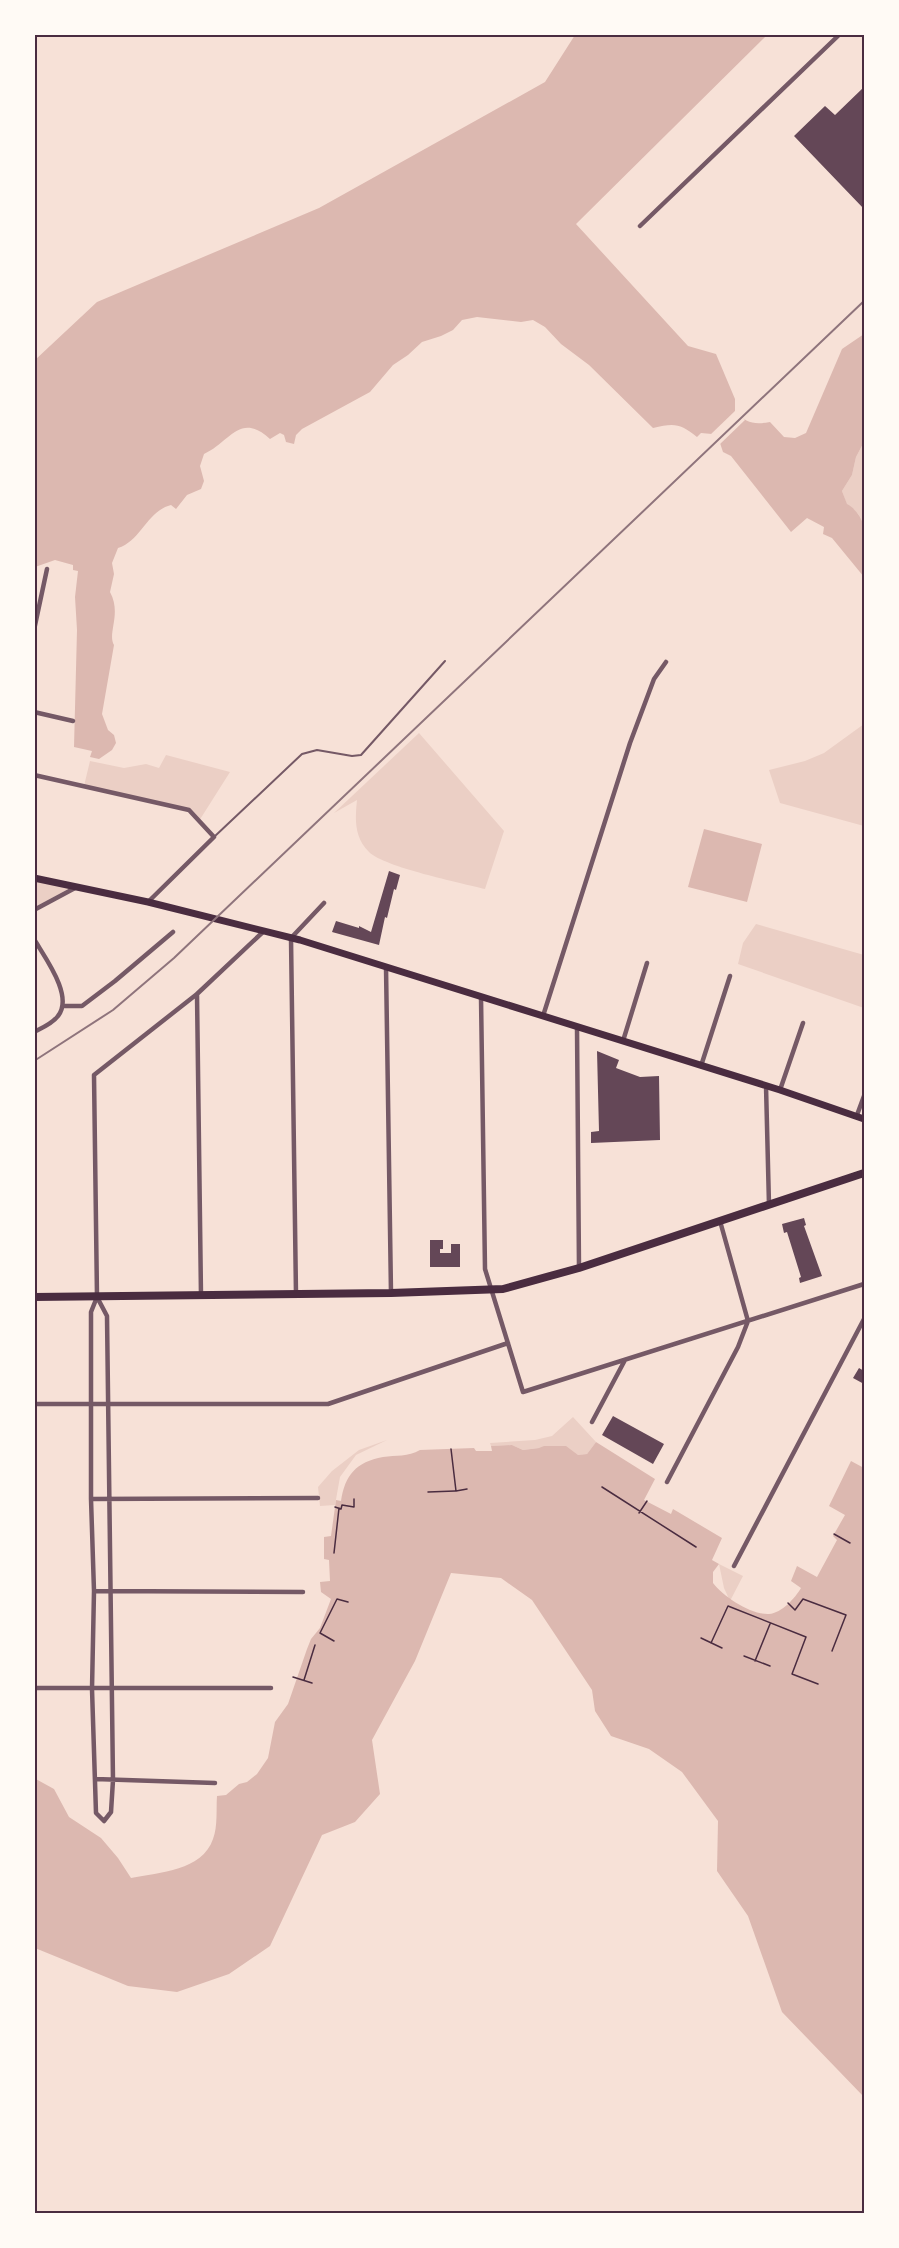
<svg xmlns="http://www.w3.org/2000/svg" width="899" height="2248" font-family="Georgia,serif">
	<rect width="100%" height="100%" fill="#f7e1d7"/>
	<path fill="#ebcfc5" d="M864,442v84c-3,-9 -8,-17 -17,-21l-5,-14 10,-16 4,-18z
		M864,724v102l-84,-23 -11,-33 36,-9 19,-8z
		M419,733l85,98 -19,58c-24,-6 -101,-22 -116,-37 -15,-15 -14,-33 -12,-52l-23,13z
		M166,755l64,17 -31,49 -10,-11 -105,-24 6,-25 34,7 22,-4 13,4z
		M35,880l35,8 -35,19z
		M756,924l108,31v53l-126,-44 5,-21z
		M573,1417l23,25 -9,12 -9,1 -39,-7 -16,2 -11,-5 -21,1 -1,-3 45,-3 17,-4z
		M387,1440l-31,15 -16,22 -5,28 -15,1 -2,-19 14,-16 27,-21z
		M719,1564l24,12 -13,25 -6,-13z"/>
	<path fill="#dcb8b0" d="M575,35h192l-191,189 112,122 28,8 19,45v12c11,12 19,14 35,11l14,15 11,1 11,-5 36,-84 22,-15v108l-8,15 -4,18 -10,16 5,13c9,5 14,13 17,22v51l-32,-39 -9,-4 1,-7 -17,-9 -16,14 -60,-76 -8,-4 -3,-9 -8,-9 -11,-1 -4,4c-17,-14 -23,-14 -44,-9l-64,-63 -28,-21 -16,-17 -12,-7 -12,2 -44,-5 -15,3 -9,10 -12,6 -19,6 -14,13 -15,10 -23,27 -68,37 -6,6 -2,9 -8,-2 -2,-7 -4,-2 -10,6c-30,-28 -41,4 -66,15l-4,12 4,15 -3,8 -14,6 -11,14 -5,-4c-24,6 -30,36 -53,43l-6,15 2,11 -4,18c12,22 -3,41 4,53l-12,69 6,16 6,5 2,8 -4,7 -13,9 -9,-2 2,-6 -18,-4 3,-117 -2,-33 3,-26 -5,-1v-5l-18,-5 -20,7v-207l62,-58 222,-94 226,-126z
		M704,829l58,15 -15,58 -59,-15z
		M596,1442l59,37 -11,21 27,14 2,-5 49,29 -10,22 7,4 -6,8v11c11,14 38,32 56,31 13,-1 26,-16 32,-26l-10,-7 6,-15 20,11 20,-37 -4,-4 12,-21 -16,-9 22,-45 13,7v629l-82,-85 -34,-96 -31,-45 1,-50 -36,-49 -33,-23 -38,-13 -16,-25 -3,-21 -60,-90 -31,-22 -50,-5 -36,88 -43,79 8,54 -25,28 -33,13 -52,111 -41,28 -52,18 -49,-6 -93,-38 -1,-170 20,11 15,28 32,21 17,20 13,20c29,-6 71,-7 82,-39 5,-13 3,-30 4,-43l9,-1 13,-11 8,-2 10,-8 11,-16 7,-36 13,-18 19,-55 4,-10 9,-11 11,-29 -10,-7 -1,-10 10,-1 -1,-21 -5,-1v-22l7,-1 5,-36 5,1c4,-26 15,-39 42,-44 13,-2 25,0 37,-7l54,-2 2,3h16l-1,-5 21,-1 11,5 16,-2 5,-2h22l12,9 9,-1z"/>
	<path fill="#f7e1d7" d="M736,410l9,10 -26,25 -9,-10z"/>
	<path fill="#644757" d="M864,87v122l-70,-73 31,-30 10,9z
		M389,871l11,4 -4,15 -2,-1 -7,29 -2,-1 -6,28 -47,-13 4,-11 23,7v-2l12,6z
		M597,1051l22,9 -3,8 24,9 19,-1 1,64 -69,3v-11l8,-1z
		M804,1218l2,7 -2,1 18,50 -22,7 -1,-5 2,-1 -14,-45 -3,1 -2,-9z
		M430,1240h13v9h-3v4h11v-9h9v23h-30z
		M859,1368l5,3v13l-11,-6z
		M613,1416l51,28 -11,20 -51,-29z"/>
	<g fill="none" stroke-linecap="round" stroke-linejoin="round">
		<path stroke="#4a2c40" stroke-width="1.5" d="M451,1449l5,42 11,-2
			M602,1487l94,60
			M428,1492l27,-1
			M335,1507l6,2 1,-4 12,2v-8
			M639,1513l8,-12
			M834,1534l16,9
			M334,1553l5,-45
			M788,1603l7,7 8,-11 43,16 -14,36
			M701,1638l21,10
			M334,1641l-14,-8 17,-34 11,3
			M711,1643l17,-37 78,31 -14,37 26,10
			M744,1656l26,10
			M755,1661l15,-37
			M293,1677l19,6
			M304,1680l11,-35"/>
		<path stroke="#755966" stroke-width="2" d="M214,837l88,-83 15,-4 35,6 9,-1 84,-94"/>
		<path stroke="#755966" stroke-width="4.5" d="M640,226l200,-192
			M34,630l13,-61
			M34,712l39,9
			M34,775l155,35 25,27 -66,65
			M34,910l41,-22
			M34,939c11,19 40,57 24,77 -6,8 -16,12 -24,16
			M386,967l5,326
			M197,994l4,302
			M481,997l4,272 38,123 341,-108
			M63,1006h19l33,-25 58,-49
			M543,1016l87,-273 24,-64 12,-17
			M577,1027l2,241
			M623,1041l24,-78
			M701,1066l29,-90
			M766,1086l3,119
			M780,1090l23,-67
			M857,1115l7,-19
			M296,1295l-5,-357 33,-35
			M97,1297l10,19 6,464 -2,32 -7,9 -8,-8 -4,-124 2,-98 -3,-92v-187l6,-15 -3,-222 103,-81 67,-63
			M34,1404h294l180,-61
			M592,1422l33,-62
			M667,1482l71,-135 10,-26 -28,-100
			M91,1499l227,-1
			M734,1566l130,-247
			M94,1591l209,1
			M34,1688h237
			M95,1779l120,4"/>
		<path stroke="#4a2c40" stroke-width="7" d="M34,878l114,24 152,38 480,150 84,29"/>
		<path stroke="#4a2c40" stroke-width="8" d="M34,1297l357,-4 112,-4 76,-21 285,-95"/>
		<path stroke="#8f747c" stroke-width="2" d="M34,1061l79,-51 61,-52 690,-657"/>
	</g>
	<rect width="899" height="2248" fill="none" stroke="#fffaf5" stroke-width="72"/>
	<rect x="36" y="36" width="827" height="2176" fill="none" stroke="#4a2c40" stroke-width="2"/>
</svg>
